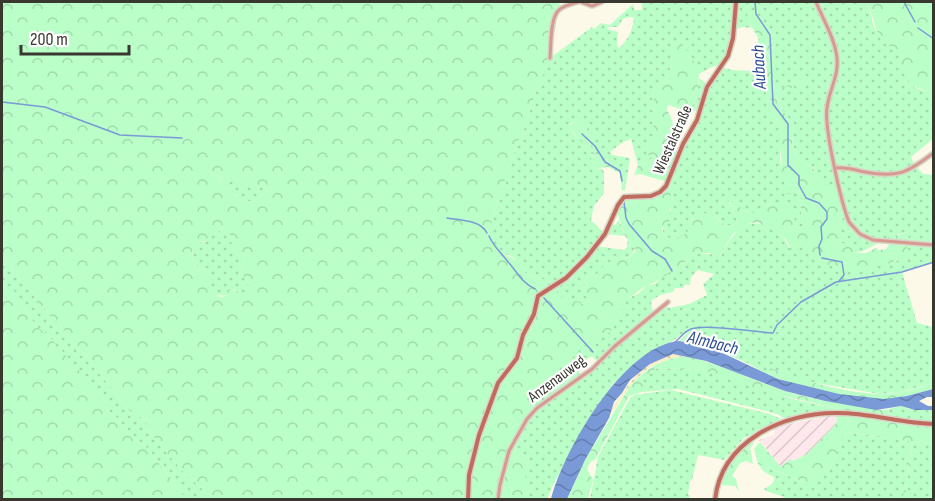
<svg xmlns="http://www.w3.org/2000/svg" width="935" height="501" font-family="'Sofia Sans Condensed',sans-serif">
	<defs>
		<pattern id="industrial-furrows" width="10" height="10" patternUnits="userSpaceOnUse" patternTransform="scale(1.5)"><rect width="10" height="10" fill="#fee8eb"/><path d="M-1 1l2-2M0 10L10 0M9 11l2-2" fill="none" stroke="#dac8ca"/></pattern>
		<pattern id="grass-dots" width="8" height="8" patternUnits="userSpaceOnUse" patternTransform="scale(1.5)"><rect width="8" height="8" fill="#bafec8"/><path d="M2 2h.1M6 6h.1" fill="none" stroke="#a1daac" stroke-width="1.8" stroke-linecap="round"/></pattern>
		<pattern id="forest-crowns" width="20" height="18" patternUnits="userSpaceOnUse" patternTransform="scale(1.5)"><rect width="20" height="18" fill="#bafec8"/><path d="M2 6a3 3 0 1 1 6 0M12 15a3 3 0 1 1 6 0" fill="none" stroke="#a1daac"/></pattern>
		<pattern id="sand-dots" width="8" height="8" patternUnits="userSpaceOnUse" patternTransform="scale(1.5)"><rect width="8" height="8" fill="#f9efc9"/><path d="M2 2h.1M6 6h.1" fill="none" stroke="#d6cead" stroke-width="1.8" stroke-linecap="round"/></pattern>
		<pattern id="water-waves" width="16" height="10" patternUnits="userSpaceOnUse" patternTransform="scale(1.5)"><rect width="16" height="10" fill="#7999d7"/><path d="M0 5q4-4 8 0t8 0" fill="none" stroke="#647eaf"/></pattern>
	</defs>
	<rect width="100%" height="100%" fill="#fdf9e8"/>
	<path fill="url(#industrial-furrows)" d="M834,415l3,4 -1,5 -29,30 -26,13 -22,-27 15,-5 1,-3 -3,-2 12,-5z"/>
	<path fill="url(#grass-dots)" fill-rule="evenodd" d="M642,2h134l4,2 1,-2h84c5,6 6,14 8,22 5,14 16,19 27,27l5,16 10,21 18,5v46l-22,18 3,7 9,10 10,1v66l-9,2 9,2v17l-31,10 15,51 16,4v56l-33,9 -20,2 -76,-13 -36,-8 1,2 -24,-13 -31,-13 -35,-8 11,-11 -1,-1 -18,13 -34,19 -25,24 -26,39 -33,61 -6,14h-23l1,-25 4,-16 -19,-10 9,-19 14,-18 1,-18 4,-11 12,-4 8,-12 10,-1 4,-9 18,-16 26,-18 10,-23 12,-5 9,-9 8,-1 15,-15h5l21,-16 25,2c11,-20 24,-41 49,-27 9,5 16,11 19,20l15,-2 5,4 3,8 22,9 14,1h17l32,-7 8,-17 -1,-11 -17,4 -1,3c-8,1 -19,12 -32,13l-13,-11v-20l5,-12c-7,-20 -7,-23 -27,-28l-5,-14 -16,-8 -6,-17 2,-18 -16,-21 -2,-6 2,-3 24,-13 -3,-2 -25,12 -3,-22 3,-11 -3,-26 -13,-18 -9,7 3,6 -9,-1 -9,3 -1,8 -11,29c11,5 23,3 35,4l-2,-12 4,-23 12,25 -6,10 -3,16 3,3 17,36 -2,36 5,15v10l9,-3 4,4 5,38 -5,2 -5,-3v-4l-12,-18c-17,-1 -14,5 -26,11l-13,-4 -4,-8h-10l5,5 4,15 -4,4 -9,-1c-8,-12 -14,-12 -28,-12 -5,5 -2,7 -5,13 -4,12 -19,16 -28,9 -1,-9 4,-12 6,-20 4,-10 5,-25 -1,-35l15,-36 12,-19 6,-19 -9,7 -2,-1 7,-15 2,-19 8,6 13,-18h-6l-15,8c-8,-16 -12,-19 -27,-30l2,14 -7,20 -14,13 3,40 -8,12 -2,9 6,6 -5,5 -9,2 -7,-26 -8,3 -13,10 2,3 18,3 -5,33 -3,-1 -2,-17 -12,-6v-2l-11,-6 -10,-20 4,1c-2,-12 -8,-23 -22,-16l4,9 16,17 8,18 5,1 2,3v21l-10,13 -3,14 14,14 6,-11 4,2 4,-5 6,16 -20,-2 -8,12 27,4 3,-3 1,-8 6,6c1,17 -14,11 -25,18 -4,3 -8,7 -12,11h-5l-7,6 -1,14 5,5 -1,3 -6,2 -20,-5 -2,-6 -6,-6 -4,1 -5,-8 -20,-7 -10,-14 -6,-4 -6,-1 -10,-10 -5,-10 28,-88 10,-21 10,-35 14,-32 42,-31 2,2 7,-6 9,2 23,-21 1,6h8zM629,17l5,1c-2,13 -5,21 -15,30l-2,-2 1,-14 -10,-3 -1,-2h11l5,-8zM698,270l16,4 -11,10 4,11 -18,9 -20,4 -4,-3 -12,8 -2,-12 9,-6 13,-3 2,-4h9v-3h6l1,-8zM592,356l6,7 -16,14 -6,-10z
		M218,177l20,3 6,5 20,3v6l-13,8c-14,-3 -22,-12 -32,-22z
		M222,228l9,8 2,13 11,9 -3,16 6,6 3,10 -3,4h-8l-5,-5c-9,9 -14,8 -24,2v-15l-17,-16 -1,-9 7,-9h6l8,-9 7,-2z
		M2,257l5,3 15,23 12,11 1,6 20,19 9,12 23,25 3,6 40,49 16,9 2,9 10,14 30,34 12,9 9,13h-22l-41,-52 -11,-8 -19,-22 -8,-6 -4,-12 -19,-16v-5l-37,-43 -12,-9 -13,-20 -4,-3 -14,-18 1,4 -4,1z
		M659,368l44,2 93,30 43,9 2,4h-15l-39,8 -8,-6 -9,-3 -92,-23 -36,3 2,-10 -3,-2 14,-11z
		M671,390l99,24 11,5 -37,19 -20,22 -26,-5 -6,25 -2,1 -2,14h2l-1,4h-99l8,-42 32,-59 4,-3z
		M901,406l9,3 23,1v14l-45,-5 1,-10z
		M846,432l64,9 -7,58h-121l2,-2 -18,-6 -2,-2 8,-5 3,-6 -12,-7 -5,-7 50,20 23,-17z
		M912,441l21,2v56h-28z"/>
	<path fill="url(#forest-crowns)" fill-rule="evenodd" d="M2,2h557l2,7 -4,2 -4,12 -3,38 -14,29 -10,35 -10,21 -28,88 5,1v9c3,3 8,8 11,10 8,4 19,9 21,19l20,7 5,8 4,-1 6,6 3,6 17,3 2,2 6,-2 1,-2 -5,-6 1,-14 7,-6h5l7,-9 6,-3 4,-6 5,-1 7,4 9,-7 -1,-7 -9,-9 -9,-27 8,-12c20,0 31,2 43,-15l-27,-8 -6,1 4,-10 9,-2 5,-4 -6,-7 2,-9 7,-12 -2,-3 2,-9 -2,-28 14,-13 5,-14 2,-6 -4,-16 8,-1 12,12 9,21 -2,23 -7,15 -22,-7 -1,5c8,12 8,25 4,38l9,4 -12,28 6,8 -3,7 2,11 -3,3 -1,12 -7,7 1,7c10,6 21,3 27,-7 4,-6 2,-10 6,-15h17l11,12 9,1 4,-4 -4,-15 -6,-8 3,-2 8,5 4,8c19,9 20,-9 39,-7l14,14 -2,8 5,3 5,-2 -5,-38 -4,-4 -4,1v9l-4,-1c-5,-26 -6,-40 -4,-67l-3,-4 -7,-4 -3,-10 2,-7 -4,-5 -2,-7 -6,-3v-3l4,-3 2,-9 6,-10c-5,-17 -21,-30 -24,-47l4,-3 7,4 13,18 3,27 -3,10 3,22 25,-12h4v2l-25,13 -2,3 2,6 16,21 -2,18 6,17c15,7 17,7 21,22l13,3 10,9 4,16 -5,12v20l12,7 1,4h12l10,-5 3,2 7,-1 6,-8 -6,-1 1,-3 20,-4 4,10 -6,1 3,5v4c-16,14 -52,19 -73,14 -8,-2 -15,-6 -23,-9l-3,-8 -5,-4 -13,4 -4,-9 -9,-8 -21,-11 -9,2 -16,11 -13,22 -9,-4h-14l-21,16h-5l-1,4c-7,5 -13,9 -21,12 -8,3 -12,10 -22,14l-1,7 -2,1 -13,26c-18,4 -32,15 -42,32l-10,1 -1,8 -19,9 1,6 -5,4 -1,18 -10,12 -12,25 18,10 -4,16 3,17 -4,9 -315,-1 -9,-13 -12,-9 -30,-34 -10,-14 -2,-9 -16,-9 -40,-49 -3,-6 -23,-25 -9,-12 -20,-19 -1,-6 -12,-11 -15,-23 -5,-3zM218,177l20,3 6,5 19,3 1,6 -13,8 -7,-2 -3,-4h-6l-6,-11 -10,-4zM222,228l9,8 1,13 12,9 -3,16 6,6 3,9 -3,5 -22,-6 -2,5 4,3 -7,1 -10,-6v-15l-17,-16 -1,-9 7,-9 12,-2 2,-7 7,-2z
		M865,2h68v91l-21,-7 -4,-6 -8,-29c-4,-3 -9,-4 -13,-6 -14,-11 -12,-32 -22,-43z
		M576,121c9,2 16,9 20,17l-2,3 -7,-1 10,19 11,6v2l-11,1 -7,-8 3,-4 -25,-30z
		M5,285l7,3 4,5v5l3,5 4,3 13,20 12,9 38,43v5l18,16 4,12 8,6 19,22 11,8 41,52h-185v-209l4,-1z
		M686,356c34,8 64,23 96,34 33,11 67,15 100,20l7,-1 -1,9 45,6v19l-21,-2 -7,58h-2l6,-58 -63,-9 -15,35 -18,18h-2l-53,-21 -4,-15 6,-7 21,25 9,-8 3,2 14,-7 29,-30 1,-5 -3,-6 7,-1 -2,-3 -77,-18 -59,-21 -44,-2 -4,1 -14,11 4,3 -3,9 -13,4 -34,64 -4,1 -4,8 6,11 -5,19 -21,1 18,-40 45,-74c16,-18 33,-28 56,-30z
		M770,368c30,12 76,25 109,26 18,1 37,-6 54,-11v6c-15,4 -30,9 -45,10 -32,3 -89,-11 -119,-24z
		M750,442l4,1 -4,5 3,16 -6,-3 -7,2 -8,13 4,3 3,12 -4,-5 -15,-1c3,-16 16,-33 30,-43z"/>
	<path fill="url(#sand-dots)" d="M673,354l13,2c-44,5 -55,28 -77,62 3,-14 6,-13 13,-24 14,-21 26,-32 51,-40z"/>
	<path fill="url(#water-waves)" d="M679,341l35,8 64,30 61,15 45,5 23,-3 26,-7v8h-6l-8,4 9,5h5v4h-18l-14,-4 -25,4 -51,-9 -40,-10 -79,-30 -33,-7 -23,10 -20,16 -8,13 -8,9 -5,16 -24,42 -18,39h-16c13,-49 72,-153 128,-158z"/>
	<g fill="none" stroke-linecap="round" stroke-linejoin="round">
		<path stroke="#7999d7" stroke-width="1.5" d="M755,2l1,12 14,21 3,69 15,20v41l11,11v9l7,13 13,5 8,9v7l-6,8 1,12 -3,7 1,9
			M904,2l11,20
			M918,28l16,11
			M2,102l43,5 75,28 62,3
			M582,134l13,12 10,16 15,9 2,10
			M624,202l2,16 3,6 23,27 13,8 7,12
			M447,218c13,2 34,2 40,15
			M489,236c5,11 12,17 20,27 9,10 13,20 26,26
			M822,258l20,4 2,13 -5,6
			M544,298l49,54
			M675,342c4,-3 9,-10 14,-12 12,-7 68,2 84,3l4,-8 24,-23 35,-20 66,-10 32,-10"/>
		<defs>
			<path id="street" d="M581,2l11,4 10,-4
				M816,2c7,17 19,37 21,56 2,18 -8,32 -10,50 -3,20 14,94 22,114l11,12 13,6 61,5
				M550,58c1,-11 0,-41 9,-48 5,-5 13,-6 19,-8
				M836,168c11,-1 19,2 29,4 33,6 42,1 67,-18
				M498,500l2,-15 9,-34 18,-32 10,-11 55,-39 23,-23 53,-44"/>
			<path id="secondary" d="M468,500l1,-25 10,-40 19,-52 19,-25 6,-23 11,-21 4,-18 28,-18 21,-21 18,-23 13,-29 6,-8 27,-1 9,-4 6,-6 17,-42 14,-24 10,-33 21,-31 5,-18 3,-36
				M715,500c6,-59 69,-88 123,-87 32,0 63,10 96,11"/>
		</defs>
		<use href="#street" stroke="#dad6c7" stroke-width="6"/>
		<use href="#secondary" stroke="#dad6c7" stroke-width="7"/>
		<use href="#street" stroke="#d59b91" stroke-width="3"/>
		<use href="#secondary" stroke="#bf6c5e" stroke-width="4"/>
	</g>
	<g text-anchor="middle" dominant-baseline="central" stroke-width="4.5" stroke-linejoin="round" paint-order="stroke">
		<g font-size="16" fill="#383730" stroke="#fff">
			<text transform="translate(673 140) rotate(-66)">Wiestalstraße</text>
			<text transform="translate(557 379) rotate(-37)">Anzenauweg</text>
		</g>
		<g font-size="18" font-style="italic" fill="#2b4c97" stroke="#fff">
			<text transform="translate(759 67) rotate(-93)">Aubach</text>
			<text transform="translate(713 343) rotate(14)">Almbach</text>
		</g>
	</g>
	<rect width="935" height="501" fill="none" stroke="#383730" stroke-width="6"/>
	<path d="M21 45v9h108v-9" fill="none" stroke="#383730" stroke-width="3"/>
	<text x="30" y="45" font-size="18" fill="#383730" stroke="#ffffff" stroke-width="4.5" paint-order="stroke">200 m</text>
</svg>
